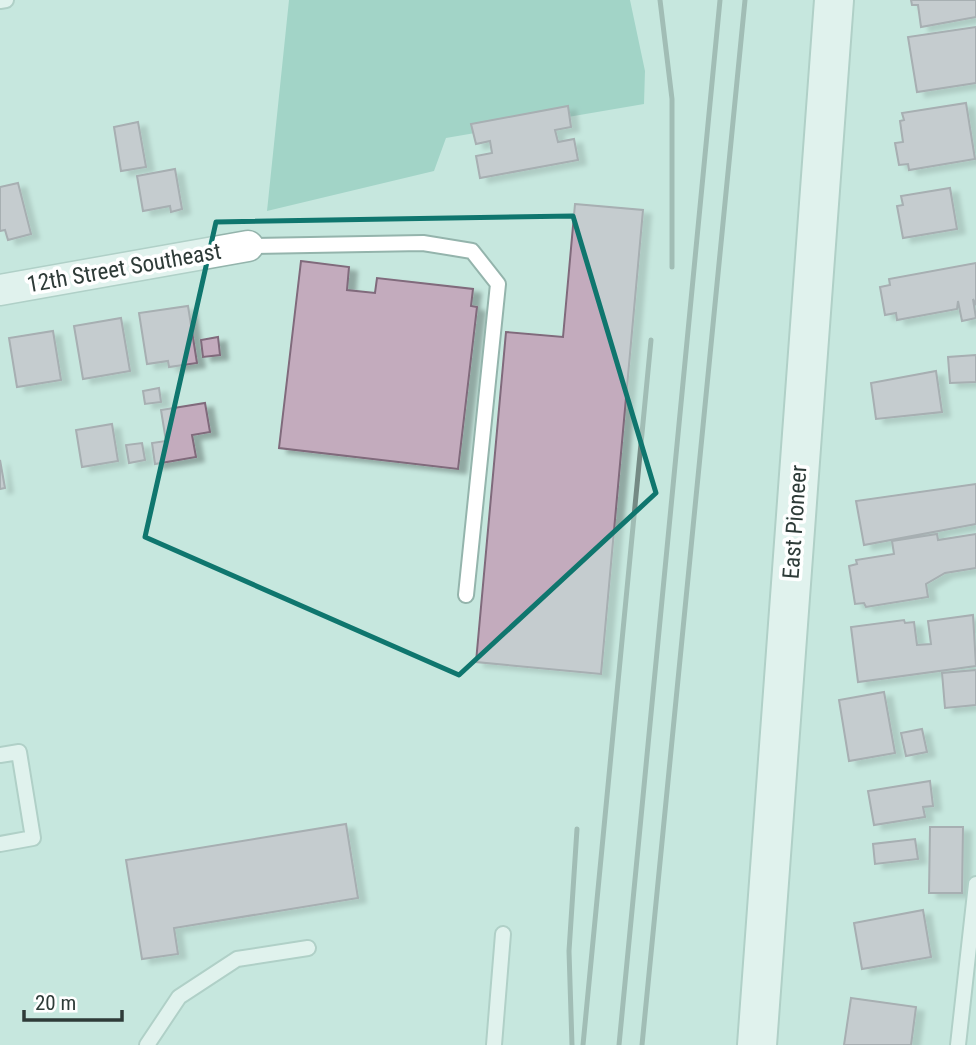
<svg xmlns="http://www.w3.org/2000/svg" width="976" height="1045" font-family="'Roboto Condensed',sans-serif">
	<defs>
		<filter id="shadow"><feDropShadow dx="8" dy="4.5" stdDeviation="2" flood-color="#0004"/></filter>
	</defs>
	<rect width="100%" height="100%" fill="#c6e7de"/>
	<path fill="#77bcac" d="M289,0h341l15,71 -1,33 -198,34 -12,33 -167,40z"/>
	<path fill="#c3abbd" stroke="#806a7b" stroke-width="2" filter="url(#shadow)" d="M911,0h65v17l-55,10 -3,-22h-6z
		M976,27v56l-59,9 -9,-55z
		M966,103l9,56 -66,11 -1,-6 -9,1 -4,-22 8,-1 -3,-21 4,-1 -2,-7z
		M568,106l3,21 -16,3 3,12 16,-3 4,21 -98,18 -4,-22 16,-3 -2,-12 -14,3 -5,-20z
		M138,122l8,45 -25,4 -7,-44z
		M175,169l7,40 -11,3 -1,-6 -27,5 -6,-35z
		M18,183l13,51 -23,6 -3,-10 -5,1v-44z
		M950,188l7,41 -54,9 -6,-32 6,-1 -2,-9z
		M575,204l68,6 -42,464 -125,-12 30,-330 57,5z
		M301,261l48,6 -2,23 28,3 2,-15 96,11 -2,17 6,1 -19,162 -179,-21z
		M976,263v42l-3,-6 3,19 -14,3 -4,-20 -1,8 -60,11 -1,-7 -11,2 -5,-28 10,-2 -1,-6z
		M188,306l9,57 -28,4 -1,-6 -21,3 -8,-51z
		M121,318l9,53 -47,8 -9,-53z
		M53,331l8,49 -44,7 -8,-49z
		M218,337l2,18 -17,2 -2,-17z
		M976,355v27l-26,1 -2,-26z
		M936,371l6,41 -66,7 -5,-36z
		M159,388l2,14 -16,2 -2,-13z
		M205,403l5,29 -18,3 4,22 -41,7 -3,-21 14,-2 -5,-31z
		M112,424l6,37 -36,6 -6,-37z
		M142,443l3,17 -16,3 -3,-18z
		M0,460l5,28 -5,1z
		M976,484v40l-112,21 -8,-44z
		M937,534l1,6 38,-6v34l-31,5 -19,11 2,13 -62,10 -2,-4 -9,1 -6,-38 8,-2 -1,-4 38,-6 -2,-13z
		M973,615l3,51 -118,16 -7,-55 53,-7 1,3 9,-1 3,23 14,-1 -3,-23z
		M976,670v35l-31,3 -3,-35z
		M884,692l11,61 -46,8 -10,-61z
		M922,729l5,23 -21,4 -5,-23z
		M930,781l3,25 -10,1 2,10 -51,8 -6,-34z
		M346,824l12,74 -184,30 4,26 -36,5 -16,-99z
		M930,827h33l-1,66h-33z
		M915,839l3,20 -43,5 -2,-20z
		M923,910l8,47 -69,12 -8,-46z
		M851,998l65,9 -5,38h-67z"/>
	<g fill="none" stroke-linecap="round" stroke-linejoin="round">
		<defs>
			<path id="lane" d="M0,1l6,-1
				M248,246l175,-3 49,8 26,33 -32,311
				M0,755l19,-3 14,86 -33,6
				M147,1045l32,-48 58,-38 71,-11
				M494,1045l9,-111
				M958,1045l18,-161"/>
			<path id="street" d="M0,290l248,-44"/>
			<path id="secondary" d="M757,1045l77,-1045"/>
		</defs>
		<use href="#lane" stroke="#94b4ac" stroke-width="18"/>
		<use href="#street" stroke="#94b4ac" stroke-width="33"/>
		<use href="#secondary" stroke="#94b4ac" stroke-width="42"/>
		<use href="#lane" stroke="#fff" stroke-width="14"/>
		<use href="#street" stroke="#fff" stroke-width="30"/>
		<use href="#secondary" stroke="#fff" stroke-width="38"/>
		<path stroke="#748a84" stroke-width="5" d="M660,0l12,99v168
			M572,1045l-3,-94 8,-122
			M583,1045l68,-705
			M619,1045l101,-1045
			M642,1045l103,-1045"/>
	</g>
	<path d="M0 0H976V1045H0ZM573,216l83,277 -197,182 -314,-138 71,-315z" fill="#c6e7de" fill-opacity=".55" fill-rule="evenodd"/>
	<path fill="none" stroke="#0f766e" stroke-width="5" stroke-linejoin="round" d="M573,216l83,277 -197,182 -314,-138 71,-315z"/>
	<g text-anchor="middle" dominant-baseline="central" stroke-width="7" stroke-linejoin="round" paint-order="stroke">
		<g font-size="23" fill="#2e3b38" stroke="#fff">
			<text transform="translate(124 268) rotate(-10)">12th Street Southeast</text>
			<text transform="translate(795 522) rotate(-86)">East Pioneer</text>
		</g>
	</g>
	<path d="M24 1010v10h98v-10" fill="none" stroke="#2e3b38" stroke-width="3.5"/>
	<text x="35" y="1010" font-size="21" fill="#2e3b38" stroke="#ffffff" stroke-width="5" paint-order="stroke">20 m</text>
</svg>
